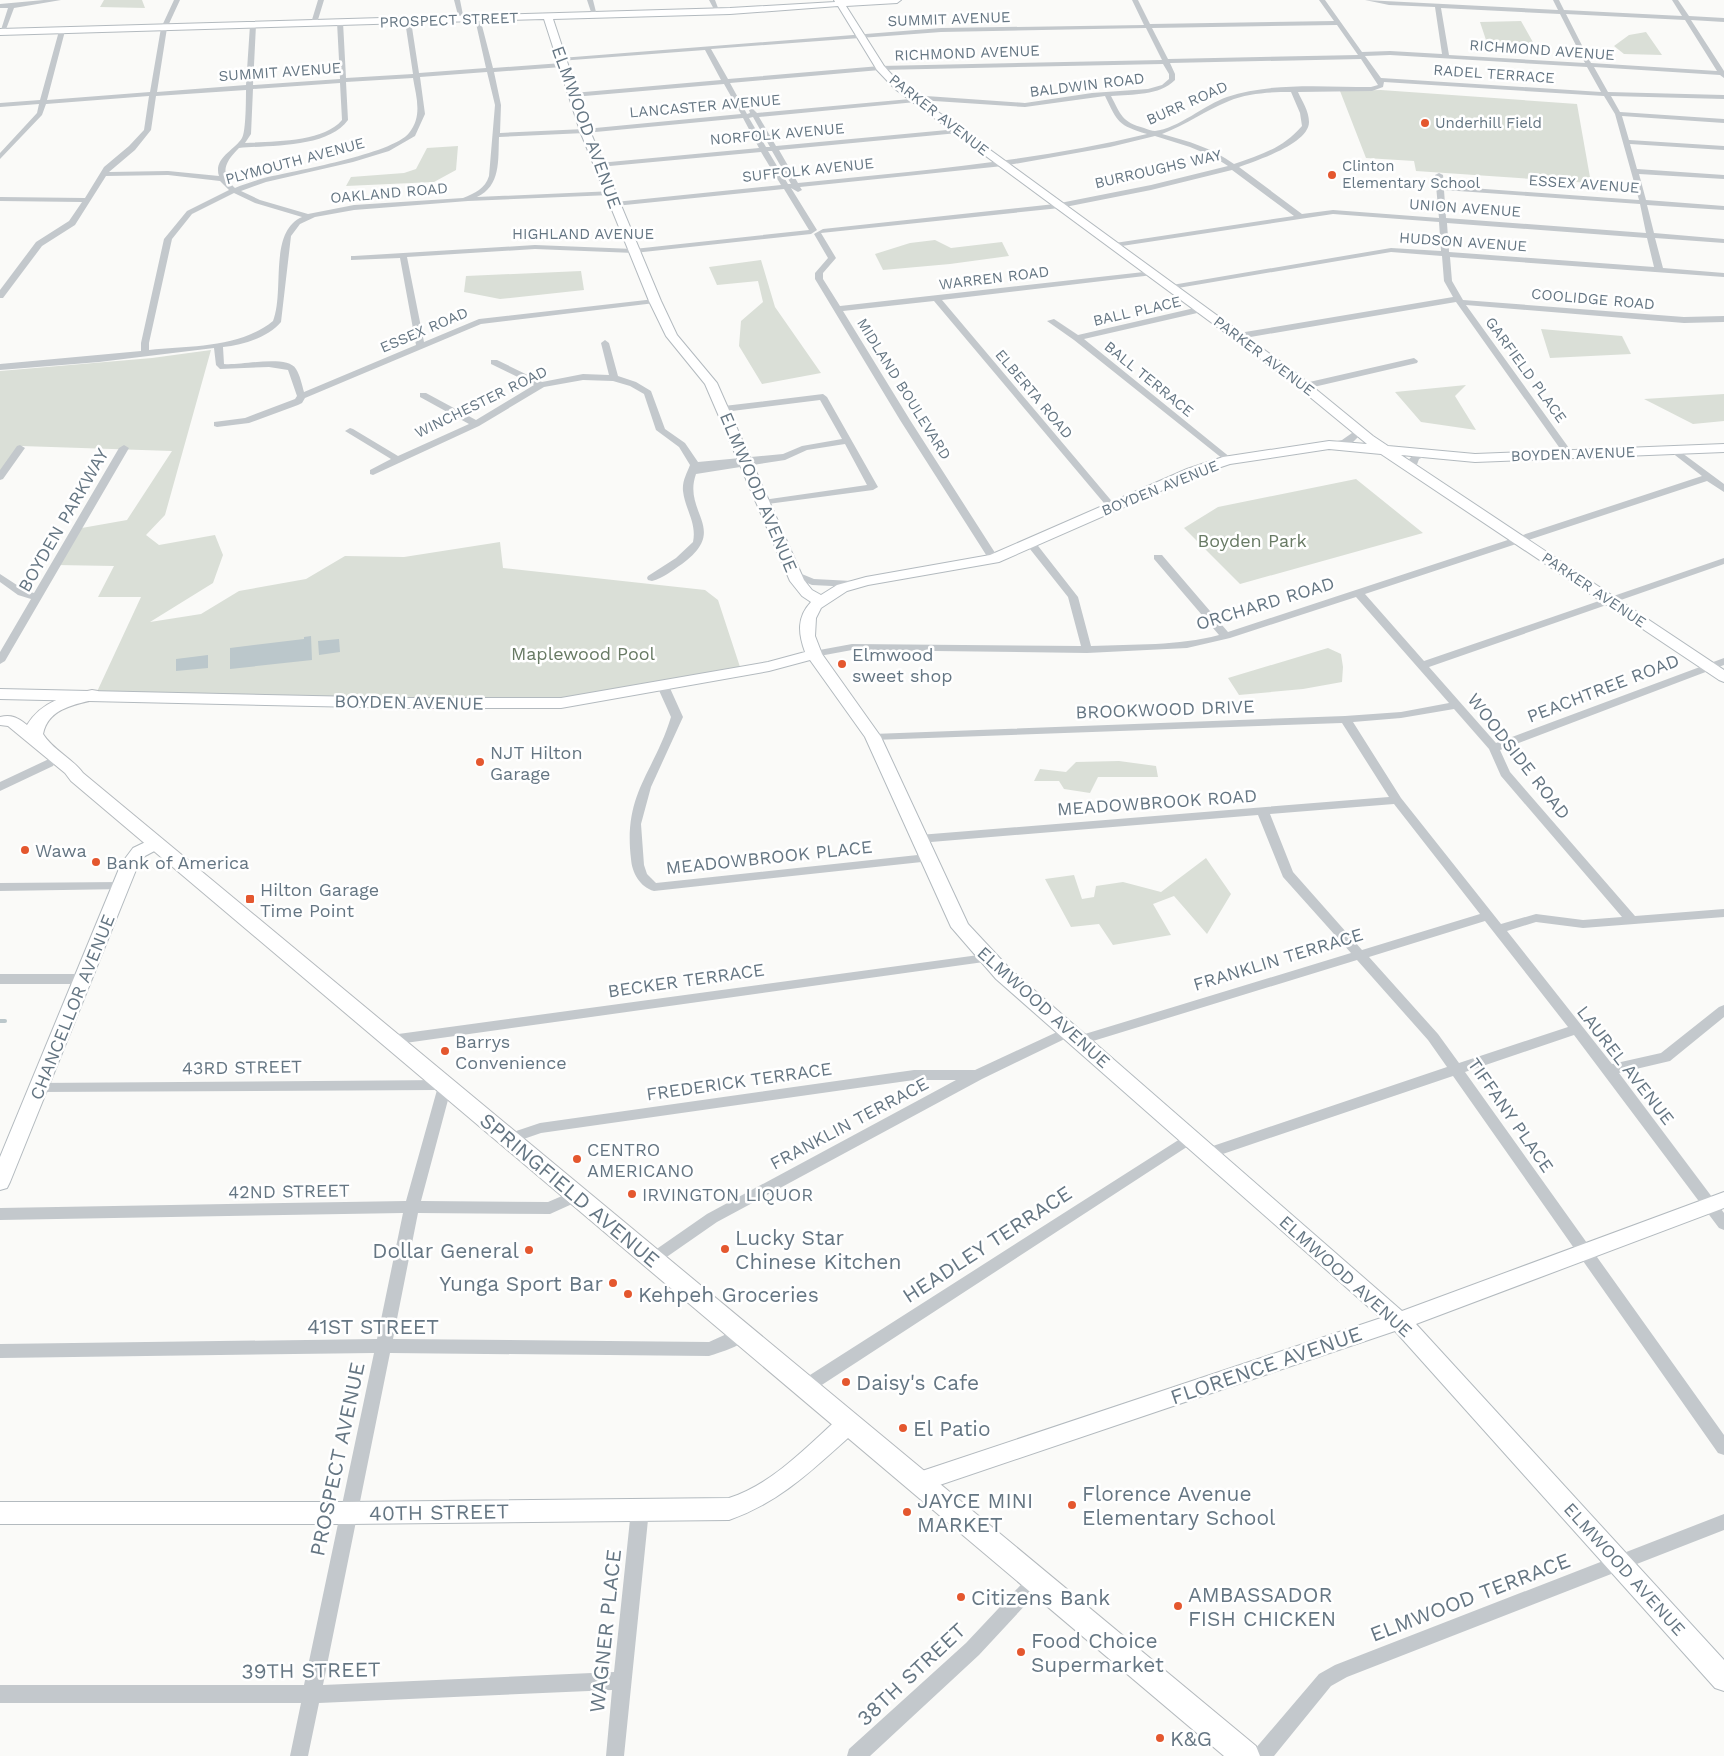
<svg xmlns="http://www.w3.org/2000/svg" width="1724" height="1756" font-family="'Work Sans',sans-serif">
	<rect width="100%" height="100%" fill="#fafaf8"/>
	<path fill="#dadfd7" d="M104,0h38l3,8 -45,-1z
		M1521,21l13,23 -47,-1 -7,-21z
		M1646,32l16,23 -38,-1 -10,-8 15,-11z
		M1381,90l196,14 14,79 -175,-12 -2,-10 -48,-3 -26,-67z
		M458,146l-2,24 -22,12 -88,4 5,-9 53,-4 12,-4 11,-21z
		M935,240l16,8 51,-6 7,14 -59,8 -67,6 -8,-16 35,-11z
		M761,260l14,47 46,66 -59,11 -23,-38 2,-25 22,-19 -5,-21 -41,4 -8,-18z
		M581,271l3,19 -84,9 -36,-7 2,-16z
		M1541,329l81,7 9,18 -81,4z
		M211,350l-46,165 -19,20 13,10 56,-10 8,20 -10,28 -63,39 51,-8 38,-23 67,-12 39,-23 59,1 96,-15 3,26 202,22 13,10 24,73 -154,26 -186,2 -307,-5 46,-99h-43l16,-31 -58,-1 20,-36 51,-9 45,-69 -151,-5 -21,31v-106l152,-13z
		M1466,385l-11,11 21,34 -55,-8 -26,-30z
		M1724,394v27l-31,3 -49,-25z
		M1356,479l67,54 -183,51 -56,-56 34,-21z
		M1328,648l13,6 2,13 -1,15 -39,7 -64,6 -11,-17z
		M1119,761l37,5 2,11h-60l-8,16 -26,-4 -5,-8h-25l6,-12 26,3 10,-10z
		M1206,858l25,36 -24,40 -33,-38 -21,8 18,31 -58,10 -14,-21 -28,3 -26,-48 29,-4 8,24 12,-2 2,-11 27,-4 38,10z"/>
	<path fill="#bbc7cb" d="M311,636l1,24 -82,9v-21l74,-9v-2z
		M339,639l1,13 -21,3 -1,-14z
		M208,655v13l-32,3v-12z"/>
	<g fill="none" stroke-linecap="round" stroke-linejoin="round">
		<path stroke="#bbc7cb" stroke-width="4" d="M0,1021h5"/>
		<defs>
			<path id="secondary" d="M834,0h67l-4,3 -51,3 38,60 17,19 395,288 77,63 15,10 87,8 249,-10v8l-249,10 -74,-7 323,215v12l-5,-2 -338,-226 -52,-5 -99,15 -33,11 -198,87 -131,23 -21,6 -26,17 -5,10 -1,18 7,18 59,83 87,187 42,45 392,342 322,-119v16l-308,116 308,336v31l-9,-3 -320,-357 -476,161 -8,-3 -4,-7 4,-7 8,-3 462,-154 -385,-339 -45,-52 -86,-190 -55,-77 -41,11 -208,37h-155l-406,-9v-10l406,9h155l207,-36 37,-10c-7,-19 -8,-35 6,-50l-9,-6 -12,-15 -85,-197 -39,-48 -17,-35 -69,-170 -36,-112 -544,16v-6l730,-21 105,-6zM838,6l39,64 18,19 393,290 79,65 -38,-3 -106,16 -36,12 -197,86 -124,22 -29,8 -16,10 -9,-5 -8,-10 -87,-197 -40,-48 -16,-34 -71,-170 -37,-112 177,-5z
				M156,837l6,2 3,4 -3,4 -17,9 -7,9 -128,317 -3,6 -7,2v-33l121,-293 12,-16z
				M849,1413l8,3 4,7 -4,7c-42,37 -74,71 -128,90l-381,4h-348v-22h348l381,-4c44,-14 78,-52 112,-82z"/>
			<path id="primary" d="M92,690l6,1 2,4 -2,4c-22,5 -50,9 -55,35 10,16 29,24 40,39l1173,973 4,10h-36l-1153,-975 -6,-8 -57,-47 -8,-1v-8c12,-3 18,1 27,8 15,-24 39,-30 65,-35z"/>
		</defs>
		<use href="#secondary" stroke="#b3babf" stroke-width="2"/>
		<use href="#primary" stroke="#b5babe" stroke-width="2"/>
		<path fill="#c3c8cc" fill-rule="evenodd" d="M44,0h17l-47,8 -9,24 -5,1 8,-25h-8v-4z
			M174,0h6l-13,28 -10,64 89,-7 4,-60 3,-2 3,2 -3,60 87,-6 -3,-57 3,-2 3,2 3,56 67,-4 -8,-53 3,-2 3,2 8,52 67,-5 -11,-49 5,-1 13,50 69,-5 3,2 -3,2 -68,5 7,33 -1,28 85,-4 156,-15 -17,-30 -151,13 -3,-2 3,-2 148,-13 -16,-30 -146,11 -1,-1 3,-2 380,-30 203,-3 -12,-25h6l12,24 184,-3 -15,-21h6l37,52 28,-1 52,3 -7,-47 -46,-2 -24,-5 193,10 -5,-10h6l5,10 118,6 -10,-16h6l11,16 35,2v4l-33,-2 33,51v7l-4,-3 -126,-8 14,25 116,3v4l-113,-3 9,16 104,7v4l-102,-7 7,24 95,6v4l-94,-6 7,25 87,6v4l-85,-5 7,26 78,6v4l-77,-5 7,28 70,6v4l-69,-5 8,30 61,5v4l-274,-20 2,24 11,19 221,17 40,-1v6l-40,1 -218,-18 108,150 -5,3 -3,-1 -110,-155 -217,37 -4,-3 4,-3 214,-36 -9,-16 -2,-25 -51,-4 -219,37 -4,-2 4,-2 219,-37 50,3 -2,-29 -106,-8 -218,33 -4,-2 4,-2 179,-27 -62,-46 -81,20 -91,18 -239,25 15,25 -13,15v6l17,27 313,-35 4,2 -4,2 -211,25 173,205v4h-6l-175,-208 -91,10 67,109 89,139 -5,3 -4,-1 -90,-141 -85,-141v-6l13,-15 -14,-24 9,-5 232,-25 96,-19 77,-19 -14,-9 -24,-10 -35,-11 -45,11 -107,19 -203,21 2,3 -4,2 -7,-4 26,42 -6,4 -177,19 -99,-4 -128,8 17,85 55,-23 176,-20 4,2 -4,2 -174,21 -176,74 -3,5 -4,2 -49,18 -32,4 -3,-1v-4l31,-4 50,-19 2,-3 -9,-26 -19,-3 -49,2 -4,-4 -2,-17 -115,14 -99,8v-6l141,-13v-8l23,-104 23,-28 42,-21 -9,-9 -52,-6 -62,1 -31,49 -33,21 -39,52h-3v-8l36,-48 33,-21 13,-19 -82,-1v-4l85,1 19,-31 25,-21 15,-16 5,-34 -103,8 -4,11 -42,44v-6l37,-40 2,-9 -39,3v-4l40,-3 19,-69 3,-2 3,2 -18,69 103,-8 11,-64zM1441,8l119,6 25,49 -136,-8zM1566,14l119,6 32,51 -126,-8zM1337,25l21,30 -190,4 -16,-31zM1146,28l16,32 -282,6 -152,13 -17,-30 230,-17zM1390,55l197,12 14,25 -220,-14 -16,-22zM1361,59l17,26 -7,2c-47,0 -99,-5 -144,10 -21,7 -50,32 -72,34 -3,0 -8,-2 -11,-3 -22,-6 -23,-13 -33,-32 22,-2 48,0 64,-16v-6l-5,-11zM1163,64l6,10v5l-7,6 -14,4 -56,4 -67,10 -113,-8 -3,2 1,2 -153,14 -5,-5 -3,2 1,3 -3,1 -17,-31 150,-13zM487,72l8,33 -6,71c-4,13 -14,17 -26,22l-109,7 -46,9 -48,-14 -19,-9 25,-9 87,-20 36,-11 26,-15 10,-22 -5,-37zM413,78c3,18 10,38 -4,55 -17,21 -115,38 -145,45 -9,3 -19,6 -29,10 -16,-15 -10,-26 4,-40 32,-3 89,0 109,-28l-2,-38zM1384,82l220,14 11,18 24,86 -195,-14 -1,-11 -4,-2 -4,2 4,43 -106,-8 -31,4 -63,-47c16,-6 70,-23 70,-45 0,-11 -7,-21 -11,-30l74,-1 11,-4zM340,83l2,37c-19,23 -70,21 -97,23l6,-9 2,-45zM246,90c0,8 0,42 -4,48 -7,12 -29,20 -23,38l-51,-5 -59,1 26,-22 16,-20 5,-34zM1291,92l9,21 2,13c-19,22 -41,29 -68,38 -22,-16 -46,-23 -72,-30 24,-9 44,-24 67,-33 19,-8 42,-9 62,-9zM1105,96c13,27 13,29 42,38 -115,28 -232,37 -349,49l-19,-33 179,-17 4,-2 -4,-2 -182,17 -17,-29 157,-15 3,-2 106,7zM753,117l17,30h-4l-17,-29zM743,118l16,30 -160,15 -4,2 4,2 162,-15 20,33 -166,17 -4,2 4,2 169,-17 25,41 -175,19 -99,-4 -181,11h-3v4l49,-2 16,87 -112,47c-2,-7 -4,-17 -8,-23 -9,-15 -56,-3 -72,-5l-1,-17c20,-2 44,-9 58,-25l10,-86 9,-12 15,-7 39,-7 114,-9 143,-6h3v-4l-137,6c24,-11 21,-37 22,-60l86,-4zM768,151h4l19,33h-3zM1444,190l196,14 6,29 -200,-15zM234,193l21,10 47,14c-34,15 -17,74 -29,104 -33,27 -83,25 -124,29v-7l23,-104 20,-25zM1447,223l200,15 7,29 -205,-15z
			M318,0h6l-7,23 -3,2 -3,-2z
			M454,0h6l4,20 -5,-1z
			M587,0h6l4,16 -5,-1z
			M709,0h6l5,13h-4z
			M1203,306l4,3 -1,2 -122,28 147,119 2,2 -5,3 -154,-123 -27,-19 7,-2 24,16z
			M605,340l4,3 9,33 18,6 15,9 14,38 20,14 13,19 85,-8 19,-8 40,-7 -22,-39 -96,12 -5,-3 5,-3 99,-12 4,3 51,90 -5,3 -113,15 -2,-2 5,-3 104,-15 -22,-41 -38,6 -22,10 -89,14c-14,39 34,55 -14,90 -9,6 -19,14 -30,17l-4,-1 -1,-2 1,-2 28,-18 17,-16c4,-19 -8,-33 -10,-51 -1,-10 4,-18 7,-26l-11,-18 -23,-17 -12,-36 -14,-8 -17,-5 -30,-1 -39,7 -65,39 -106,49 -3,-1v-4l21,-11 -46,-28 5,-3 3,1 45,27 71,-32 -49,-27v-4h6l50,27 58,-35 -43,-21v-4h6l45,22 41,-8 26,1 -8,-32z
			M1414,358l4,3 -1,2 -112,26 -4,-3 4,-3z
			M1356,427l3,1 3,5 -10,10 -22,5 -5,-3 2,-2 15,-3 10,-7 1,-5z
			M20,445l5,3 -22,31 -3,1v-10l17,-24z
			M124,445l5,3 -124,213 -5,3v-12l31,-53 -13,-4 -18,-13v-8l26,17 8,2 85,-145z
			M1674,447l50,37v8l-17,-11 -342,113 59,67 300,-103v6l-295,103 67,76 228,-85v7l-224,85 10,22 125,144 89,-7v8l-141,11 -47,-6 -29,9 105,133 49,-11 58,-46 5,-2v12l-54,44 -51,12 105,140v17l-5,-2 -145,-193 -109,37 259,363v20l-6,-2 -265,-377 -239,81 -5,2 -5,-2 -2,-4 2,-4 243,-82 -19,-27 -71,-80 -277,85 -5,-2 -2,-3 2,-3 276,-84 -68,-76 -25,-62 -339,28 -6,-4 6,-4 470,-38 -47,-74 -469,17 -6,-3 6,-3 472,-18 56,-4 48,-9 -93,-106 -126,41 -43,10 -100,5 -235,-3 -38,7 -5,-3 5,-3 38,-7 229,2 -13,-49 -42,-53 5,-3 4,1 43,55 13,49c43,-2 87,0 128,-11l-65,-76v-4h8l66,77 474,-156 -31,-24 -2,-2zM1454,709l35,40 12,27 121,141 -39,3 -47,-6 -35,10 -100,-126 -48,-76 48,-4zM1394,804l86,110 -118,36 -69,-78 -23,-58zM1485,921l83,106 -109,36 -21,-29 -69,-77z
			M1427,450l5,3 -13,6 -4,11h-6c-5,-13 7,-17 18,-20z
			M792,570l22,9 38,2 5,3 -5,3 -40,-2 -24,-10 -1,-2 1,-2z
			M663,683l6,3 14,31 -32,70 -10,37 3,41 3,9 9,9 271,-29 4,1 2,3 -2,3 -277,30c-14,-4 -22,-18 -23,-32 -8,-66 23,-86 40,-142l-14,-31z
			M49,759l4,1 2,3 -2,3 -53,25v-9z
			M121,882l4,1 2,3 -2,3 -125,2v-8z
			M986,954l5,1 2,3 -2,3 -600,84 -5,-2 -2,-3 2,-3 5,-2z
			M0,974h82l5,2 2,3 -2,3 -5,2h-82z
			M1070,1026l5,2 2,3 -2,3 -93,45 -265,143 -59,41 -5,2 -5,-2 -3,-4 3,-4 59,-41 249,-134h-42l-373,53 -32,11 -5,-1 -2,-4 2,-4 36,-12 374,-53h61z
			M445,1080l5,1 2,4 -31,116 127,1 28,-12 5,2 2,4 -2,4 -31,14 -132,-1 -25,126 316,3 33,-15 6,2 2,5c-6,12 -29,18 -41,22l-319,-3 -67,332 291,-13 17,-162 3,-5 6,-3 6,3 3,5 -25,246h-18l6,-66 -293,13 -11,53h-18l11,-53h-301v-18h304l70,-332 -374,5v-14l377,-5 26,-126 -403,7v-12l406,-7 31,-111 -398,2 -5,-1 -2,-4 2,-4z
			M1191,1132l5,1 2,4 -2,4 -385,251 -6,2 -6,-2 -2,-5 2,-5z
			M1724,1514v16l-377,147 -16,9 -57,70h-21l2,-7 64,-75 16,-9z
			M1037,1572l6,2 3,6 -3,6 -64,69 -109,101h-23l2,-7 117,-106 65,-69z"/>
		<use href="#secondary" fill="#fff" fill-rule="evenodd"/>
		<use href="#primary" fill="#fff" fill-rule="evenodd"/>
	</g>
	<g fill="#e4572e" stroke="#fff" stroke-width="2">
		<circle cx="1425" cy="123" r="5"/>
		<circle cx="1332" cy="175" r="5"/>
		<circle cx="842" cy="664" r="5"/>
		<circle cx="480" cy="762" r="5"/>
		<circle cx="25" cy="850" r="5"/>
		<circle cx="96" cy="862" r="5"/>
		<rect x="245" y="894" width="10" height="10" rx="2.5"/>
		<circle cx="445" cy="1051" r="5"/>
		<circle cx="577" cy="1159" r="5"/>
		<circle cx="632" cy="1194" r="5"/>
		<circle cx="725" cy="1249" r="5"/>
		<circle cx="529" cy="1250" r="5"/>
		<circle cx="613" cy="1283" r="5"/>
		<circle cx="628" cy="1294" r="5"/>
		<circle cx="846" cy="1382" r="5"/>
		<circle cx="903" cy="1428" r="5"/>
		<circle cx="1072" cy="1505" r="5"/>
		<circle cx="907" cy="1512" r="5"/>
		<circle cx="961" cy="1597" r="5"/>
		<circle cx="1178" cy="1606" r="5"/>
		<circle cx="1021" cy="1652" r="5"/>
		<circle cx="1160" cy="1738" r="5"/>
	</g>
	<g text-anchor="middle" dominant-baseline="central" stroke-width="5" stroke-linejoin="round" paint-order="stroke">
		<g font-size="15" fill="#657683" stroke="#fff">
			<text transform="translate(949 19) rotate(-2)">SUMMIT AVENUE</text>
			<text transform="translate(449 20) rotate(-2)">PROSPECT STREET</text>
			<text transform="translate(1542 50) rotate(4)">RICHMOND AVENUE</text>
			<text transform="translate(967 53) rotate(-2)">RICHMOND AVENUE</text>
			<text transform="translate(280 72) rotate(-4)">SUMMIT AVENUE</text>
			<text transform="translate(1494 74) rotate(4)">RADEL TERRACE</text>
			<text transform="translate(1087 85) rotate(-7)">BALDWIN ROAD</text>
			<text transform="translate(1187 103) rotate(-24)">BURR ROAD</text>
			<text transform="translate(705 106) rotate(-5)">LANCASTER AVENUE</text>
			<text transform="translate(939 115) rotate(38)">PARKER AVENUE</text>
			<text transform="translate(777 134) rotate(-5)">NORFOLK AVENUE</text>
			<text transform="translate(295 161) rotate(-15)">PLYMOUTH AVENUE</text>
			<text transform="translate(1158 169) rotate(-13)">BURROUGHS WAY</text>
			<text transform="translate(808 170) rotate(-6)">SUFFOLK AVENUE</text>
			<text transform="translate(1584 184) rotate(4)">ESSEX AVENUE</text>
			<text transform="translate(389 193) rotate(-5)">OAKLAND ROAD</text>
			<text transform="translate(1465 208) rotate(4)">UNION AVENUE</text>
			<text x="583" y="234">HIGHLAND AVENUE</text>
			<text transform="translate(1463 242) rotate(4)">HUDSON AVENUE</text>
			<text transform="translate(994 278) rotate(-7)">WARREN ROAD</text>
			<text transform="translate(1593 299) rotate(5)">COOLIDGE ROAD</text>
			<text transform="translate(1137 311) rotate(-13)">BALL PLACE</text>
			<text transform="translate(424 330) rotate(-23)">ESSEX ROAD</text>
			<text transform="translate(1264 356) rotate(37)">PARKER AVENUE</text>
			<text transform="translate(1526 370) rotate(54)">GARFIELD PLACE</text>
			<text transform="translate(1149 379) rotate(39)">BALL TERRACE</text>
			<text transform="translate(904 389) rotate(58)">MIDLAND BOULEVARD</text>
			<text transform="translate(1034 394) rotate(50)">ELBERTA ROAD</text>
			<text transform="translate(481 402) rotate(-26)">WINCHESTER ROAD</text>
			<text transform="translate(1573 454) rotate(-2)">BOYDEN AVENUE</text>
			<text transform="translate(1160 488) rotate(-22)">BOYDEN AVENUE</text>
			<text transform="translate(1594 590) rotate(34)">PARKER AVENUE</text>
		</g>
		<g font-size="15" fill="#657683" stroke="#fff" text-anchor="start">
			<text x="1435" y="123">Underhill Field</text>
			<text x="1342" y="166">Clinton<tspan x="1342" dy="17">Elementary School</tspan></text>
		</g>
		<g font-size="18" fill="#657683" stroke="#fff">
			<text transform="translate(587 127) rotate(70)">ELMWOOD AVENUE</text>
			<text transform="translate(759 492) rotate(67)">ELMWOOD AVENUE</text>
			<text transform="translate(63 520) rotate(-60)">BOYDEN PARKWAY</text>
			<text transform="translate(1265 603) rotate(-17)">ORCHARD ROAD</text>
			<text transform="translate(1603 688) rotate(-21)">PEACHTREE ROAD</text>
			<text transform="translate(409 702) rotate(1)">BOYDEN AVENUE</text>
			<text transform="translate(1165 709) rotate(-2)">BROOKWOOD DRIVE</text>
			<text transform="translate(1519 756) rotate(52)">WOODSIDE ROAD</text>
			<text transform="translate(1157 802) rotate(-4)">MEADOWBROOK ROAD</text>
			<text transform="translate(769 857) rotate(-6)">MEADOWBROOK PLACE</text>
			<text transform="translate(1278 959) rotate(-17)">FRANKLIN TERRACE</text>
			<text transform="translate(686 980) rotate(-8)">BECKER TERRACE</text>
			<text transform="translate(72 1007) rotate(-68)">CHANCELLOR AVENUE</text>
			<text transform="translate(1044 1007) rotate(42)">ELMWOOD AVENUE</text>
			<text transform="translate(1626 1065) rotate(52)">LAUREL AVENUE</text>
			<text transform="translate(242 1067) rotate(-1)">43RD STREET</text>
			<text transform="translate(739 1081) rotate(-8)">FREDERICK TERRACE</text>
			<text transform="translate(1511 1115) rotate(55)">TIFFANY PLACE</text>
			<text transform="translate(849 1123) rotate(-28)">FRANKLIN TERRACE</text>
			<text transform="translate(289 1191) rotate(-1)">42ND STREET</text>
			<text transform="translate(1346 1276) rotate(42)">ELMWOOD AVENUE</text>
			<text transform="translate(1625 1569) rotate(48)">ELMWOOD AVENUE</text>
		</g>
		<g font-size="18" fill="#687a64" stroke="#fff">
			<text x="1252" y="540">Boyden Park</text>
			<text x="583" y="653">Maplewood Pool</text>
		</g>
		<g font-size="18" fill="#657683" stroke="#fff" text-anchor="start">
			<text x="852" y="654">Elmwood<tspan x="852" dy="21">sweet shop</tspan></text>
			<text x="490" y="752">NJT Hilton<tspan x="490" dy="21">Garage</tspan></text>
			<text x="35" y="850">Wawa</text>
			<text x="106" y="862">Bank of America</text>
			<text x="260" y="889">Hilton Garage<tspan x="260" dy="21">Time Point</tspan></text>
			<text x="455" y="1041">Barrys<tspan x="455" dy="21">Convenience</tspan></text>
			<text x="587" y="1149">CENTRO<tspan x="587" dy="21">AMERICANO</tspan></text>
			<text x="642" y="1194">IRVINGTON LIQUOR</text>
		</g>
		<g font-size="21" fill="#657683" stroke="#fff">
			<text transform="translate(570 1190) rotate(40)">SPRINGFIELD AVENUE</text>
			<text transform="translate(987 1244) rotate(-33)">HEADLEY TERRACE</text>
			<text x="373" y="1326">41ST STREET</text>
			<text transform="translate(1266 1365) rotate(-19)">FLORENCE AVENUE</text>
			<text transform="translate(337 1459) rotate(-78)">PROSPECT AVENUE</text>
			<text transform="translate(439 1512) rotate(-1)">40TH STREET</text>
			<text transform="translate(1470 1597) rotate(-21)">ELMWOOD TERRACE</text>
			<text transform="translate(605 1631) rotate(-84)">WAGNER PLACE</text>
			<text transform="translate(311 1670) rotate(-1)">39TH STREET</text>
			<text transform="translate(911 1674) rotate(-43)">38TH STREET</text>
		</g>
		<g font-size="21" fill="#657683" stroke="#fff" text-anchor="start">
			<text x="735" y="1237">Lucky Star<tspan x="735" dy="24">Chinese Kitchen</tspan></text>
			<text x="519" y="1250" text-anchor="end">Dollar General</text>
			<text x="603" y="1283" text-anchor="end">Yunga Sport Bar</text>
			<text x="638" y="1294">Kehpeh Groceries</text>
			<text x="856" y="1382">Daisy's Cafe</text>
			<text x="913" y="1428">El Patio</text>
			<text x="1082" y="1493">Florence Avenue<tspan x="1082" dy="24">Elementary School</tspan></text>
			<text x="917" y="1500">JAYCE MINI<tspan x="917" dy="24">MARKET</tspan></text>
			<text x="1188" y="1594">AMBASSADOR<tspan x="1188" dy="24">FISH CHICKEN</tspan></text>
			<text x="971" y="1597">Citizens Bank</text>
			<text x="1031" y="1640">Food Choice<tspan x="1031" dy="24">Supermarket</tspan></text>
			<text x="1170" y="1738">K&amp;G</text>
		</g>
	</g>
</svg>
